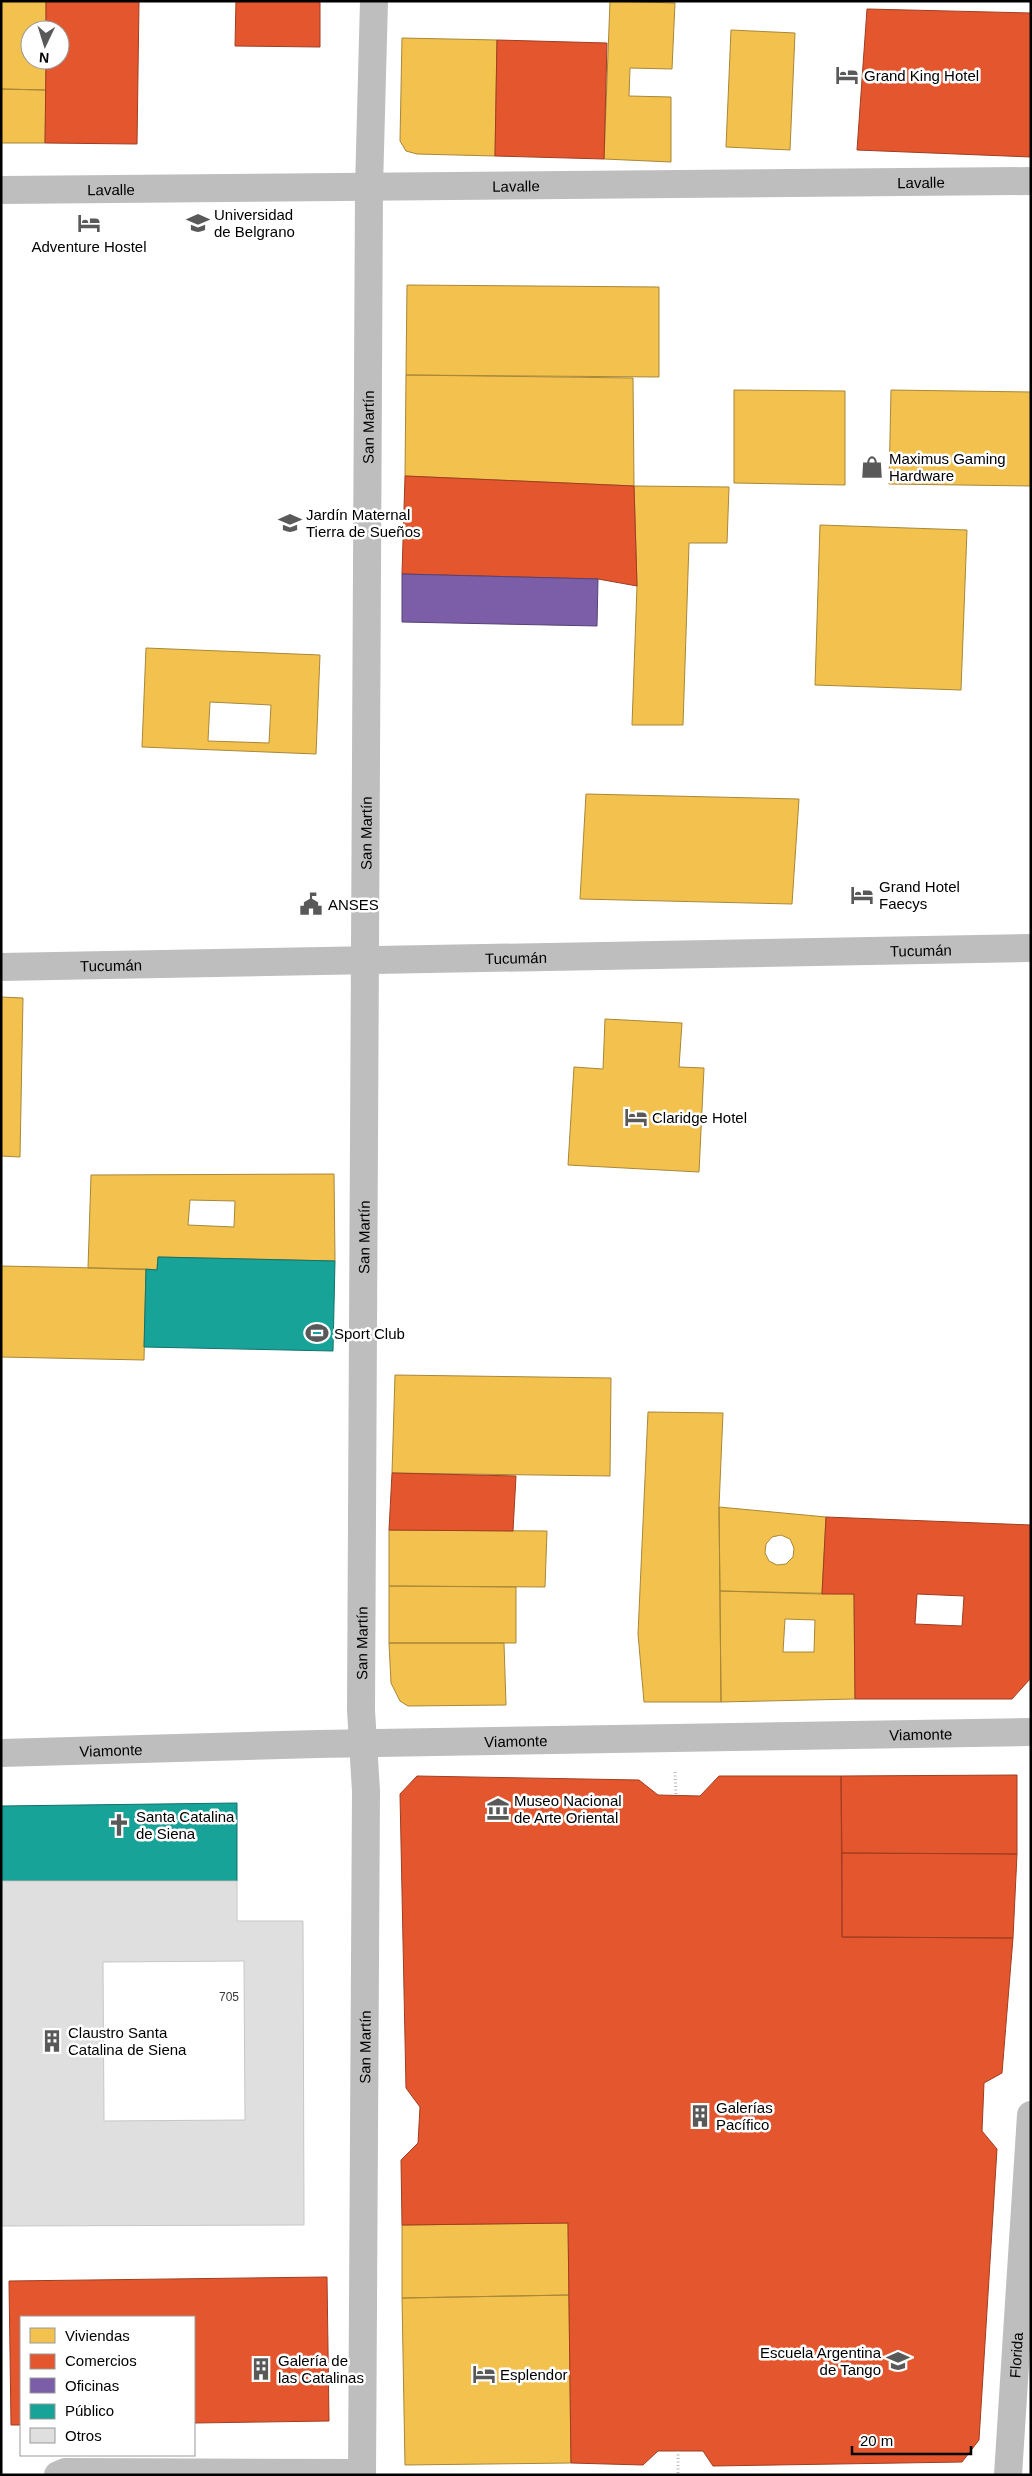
<svg xmlns="http://www.w3.org/2000/svg" width="1032" height="2476" font-family="Arial,sans-serif">
	<rect width="100%" height="100%" fill="#fff"/>
	<path fill="#f2c14e" stroke="#a98737" fill-rule="evenodd" d="M1,1h45v29h-16v30h16v30l-45,-1z
		M610,1l65,2 -3,66 -42,-1 -1,28 42,1v65l-67,-3z
		M731,30l64,3 -5,117 -64,-3z
		M402,38l95,2 -2,116 -78,-2 -11,-3 -6,-10z
		M1,89l45,1 -1,53h-44z
		M407,285l252,2v90l-253,-2z
		M406,375l227,3 1,108 -229,-10z
		M734,390l111,1v94l-111,-2z
		M891,390l140,2v94l-142,-2z
		M634,486l95,1 -2,56h-38l-6,182h-51l5,-139z
		M820,525l147,5 -6,160 -146,-5z
		M146,648l174,7 -4,99 -174,-7zM210,702l61,3 -2,38 -61,-2z
		M586,794l213,5 -7,105 -212,-5z
		M1,997l22,1 -3,159 -19,-1z
		M605,1019l77,4 -3,44 25,1 -5,104 -131,-7 6,-98 29,2z
		M334,1174l1,87 -177,-4 -1,13 -69,-2 3,-93zM190,1200l45,1 -1,26 -46,-2z
		M1,1266l145,3 -2,91 -143,-3z
		M395,1375l216,3 -1,98 -218,-3z
		M648,1412l75,1 -4,94 2,195h-77l-6,-68z
		M719,1507l107,10 -4,77 -102,-3zM781,1535l9,4 4,9 -1,9 -7,7 -9,1 -8,-4 -4,-8 1,-9 6,-7z
		M389,1530l158,1 -2,56 -156,-1z
		M389,1586l127,1v56h-127z
		M720,1591l134,3 1,105 -134,3zM785,1619l30,1 -1,32h-31z
		M389,1643h115l2,62 -98,1 -8,-5 -9,-18z
		M568,2223l1,72 -167,3v-73z
		M569,2295l2,168 -166,2 -3,-167z"/>
	<path fill="#e4572e" stroke="#a03d20" fill-rule="evenodd" d="M46,1h93l-2,143 -92,-1 1,-83h14v-30h-14z
		M236,1h84v46l-85,-1z
		M867,9l164,4v144l-174,-7z
		M497,40l110,3 -3,116 -109,-3z
		M405,476l229,10 3,100 -39,-7 -196,-5z
		M392,1473l124,3 -3,55 -124,-1z
		M826,1517l205,8v153l-19,21h-157l-1,-105h-32zM917,1594l47,2 -2,30 -47,-2z
		M1017,1775v79l-175,-1 -1,-77z
		M417,1776l222,4 19,15 42,1 19,-20h122l1,161 171,1 -11,135 -18,10 -2,48 15,18 -18,291 -17,22 -249,4 -10,-15h-45l-15,14 -72,-2 -3,-240 -166,2 -1,-65 17,-17 2,-36 -14,-19 -6,-294z
		M842,1853l175,1 -4,84 -171,-1z
		M327,2277l2,144 -135,2v-106h-173v108h-10l-2,-144z"/>
	<path fill="#7b5ea7" stroke="#564275" d="M402,574l196,5 -1,47 -195,-4z"/>
	<path fill="#17a398" stroke="#10726a" d="M158,1257l177,4 -2,90 -189,-4 2,-78 11,1z
		M237,1803v78h-236v-75z"/>
	<path fill="#dfdfdf" stroke="#c7c7c7" fill-rule="evenodd" d="M1,1881h236v40h66l1,304 -303,1zM244,1961l1,159 -141,1 -1,-159z"/>
	<g fill="none" stroke-linecap="round" stroke-linejoin="round">
		<path stroke="#b9b9b9" stroke-width="3" stroke-dasharray="1 2.5" stroke-linecap="butt" d="M675,1772l1,23
			M678,2451v24"/>
		<g stroke="#bebebe" stroke-width="28">
			<path id="s1" d="M1,190l1030,-9"/>
			<path id="s2" d="M1,967l1030,-19"/>
			<path id="s3" d="M1,1753l317,-9 713,-12"/>
			<path d="M58,2475l7,-3 297,1"/>
			<path id="s4" d="M362,2475l4,-684 -5,-81 8,-1522 5,-187"/>
			<path id="s5" d="M1008,2475l23,-360"/>
		</g>
	</g>
	<defs>
		<symbol id="hotel-bare" viewBox="-9 -9 18 18"><path d="M-6-4.5h1.5V1H6V5H4.5V3h-9V5H-6ZM-4 0a1.8 1.8 0 1 1 3.6 0ZM.5 0V-2.5h3Q6-2.5 6 0Z" fill="#595959" stroke="#fff" stroke-width="2.5" paint-order="stroke"/></symbol>
		<symbol id="university-bare" viewBox="-9 -9 18 18"><path d="M0-5L7-2L0 1L-7-2ZM-4 1L0 2.5L4 1V4Q0 6-4 4Z" fill="#595959" stroke="#fff" stroke-width="2.5" paint-order="stroke"/></symbol>
		<symbol id="shop-bare" viewBox="-9 -9 18 18"><path d="M-5-2.5h2.3a2.7 3.5 0 0 1 5.4 0H5L5.5 6h-11ZM-1.5-2.5h3a1.5 2.3 0 0 0-3 0Z" fill="#595959" stroke="#fff" stroke-width="2.5" paint-order="stroke"/></symbol>
		<symbol id="school-bare" viewBox="-9 -9 18 18"><path d="M0-5L7-2L0 1L-7-2ZM-4 1L0 2.5L4 1V4Q0 6-4 4Z" fill="#595959" stroke="#fff" stroke-width="2.5" paint-order="stroke"/></symbol>
		<symbol id="civic-bare" viewBox="-9 -9 18 18"><path d="M-.6-6.5H3V-4.5H.6V-3L4-1V1h2V6H-6V1h2V-1L-.6-3ZM-1.2 2.5V6h2.4V2.5Z" fill="#595959" stroke="#fff" stroke-width="2.5" paint-order="stroke"/></symbol>
		<symbol id="stadium-bare" viewBox="-9 -9 18 18"><path d="M0-5a6.5 5 0 1 0 0 10a6.5 5 0 1 0 0-10ZM-3.5-1.8h7v3.6h-7Z" fill="#595959" stroke="#fff" stroke-width="2.5" paint-order="stroke"/></symbol>
		<symbol id="museum-bare" viewBox="-9 -9 18 18"><path d="M0-6L6-3V-2H-6V-3ZM-5-1h2V3h-2ZM-1-1h2V3h-2ZM3-1h2V3H3ZM-6 4H6V6H-6Z" fill="#595959" stroke="#fff" stroke-width="2.5" paint-order="stroke"/></symbol>
		<symbol id="church-bare" viewBox="-9 -9 18 18"><path d="M-1.2-6h2.4v3.5h3.3v2.4h-3.3V6h-2.4V-.1h-3.3v-2.4h3.3Z" fill="#595959" stroke="#fff" stroke-width="2.5" paint-order="stroke"/></symbol>
		<symbol id="building-bare" viewBox="-9 -9 18 18"><path d="M-4-6H4V6H1V3H-1V6H-4ZM-2.5-4.3h1.7v1.8h-1.7ZM.8-4.3h1.7v1.8H.8ZM-2.5-1h1.7V.8h-1.7ZM.8-1h1.7V.8H.8Z" fill="#595959" stroke="#fff" stroke-width="2.5" paint-order="stroke"/></symbol>
	</defs>
	<g fill-rule="evenodd">
		<use href="#hotel-bare" x="831" y="59" width="32" height="32"/>
		<use href="#hotel-bare" x="73" y="207" width="32" height="32"/>
		<use href="#university-bare" x="182" y="207" width="32" height="32"/>
		<use href="#shop-bare" x="856" y="451" width="32" height="32"/>
		<use href="#school-bare" x="274" y="507" width="32" height="32"/>
		<use href="#hotel-bare" x="846" y="879" width="32" height="32"/>
		<use href="#civic-bare" x="295" y="888" width="32" height="32"/>
		<use href="#hotel-bare" x="620" y="1101" width="32" height="32"/>
		<use href="#stadium-bare" x="301" y="1317" width="32" height="32"/>
		<use href="#museum-bare" x="482" y="1793" width="32" height="32"/>
		<use href="#church-bare" x="103" y="1809" width="32" height="32"/>
		<use href="#building-bare" x="36" y="2025" width="32" height="32"/>
		<use href="#building-bare" x="684" y="2100" width="32" height="32"/>
		<use href="#university-bare" x="882" y="2345" width="32" height="32"/>
		<use href="#building-bare" x="245" y="2353" width="32" height="32"/>
		<use href="#hotel-bare" x="468" y="2358" width="32" height="32"/>
	</g>
	<g text-anchor="middle" dominant-baseline="central" stroke-width="5" stroke-linejoin="round" paint-order="stroke">
		<g font-size="12" fill="#383838">
			<text x="229" y="1997">705</text>
		</g>
		<g font-size="15" fill="#000" stroke="#fff" text-anchor="start">
			<text x="864" y="75">Grand King Hotel</text>
			<text x="214" y="214">Universidad<tspan x="214" dy="17">de Belgrano</tspan></text>
			<text x="89" y="246" text-anchor="middle">Adventure Hostel</text>
			<text x="889" y="458">Maximus Gaming<tspan x="889" dy="17">Hardware</tspan></text>
			<text x="306" y="514">Jardín Maternal<tspan x="306" dy="17">Tierra de Sueños</tspan></text>
			<text x="879" y="886">Grand Hotel<tspan x="879" dy="17">Faecys</tspan></text>
			<text x="328" y="904">ANSES</text>
			<text x="652" y="1117">Claridge Hotel</text>
			<text x="334" y="1333">Sport Club</text>
			<text x="514" y="1800">Museo Nacional<tspan x="514" dy="17">de Arte Oriental</tspan></text>
			<text x="136" y="1816">Santa Catalina<tspan x="136" dy="17">de Siena</tspan></text>
			<text x="68" y="2032">Claustro Santa<tspan x="68" dy="17">Catalina de Siena</tspan></text>
			<text x="716" y="2107">Galerías<tspan x="716" dy="17">Pacífico</tspan></text>
			<text x="881" y="2352" text-anchor="end">Escuela Argentina<tspan x="881" dy="17">de Tango</tspan></text>
			<text x="278" y="2360">Galería de<tspan x="278" dy="17">las Catalinas</tspan></text>
			<text x="500" y="2374">Esplendor</text>
		</g>
		<g font-size="15" fill="#000" stroke="#fff">
			<text stroke="none"><textPath href="#s1" startOffset="920">Lavalle</textPath></text>
			<text stroke="none"><textPath href="#s1" startOffset="515">Lavalle</textPath></text>
			<text stroke="none"><textPath href="#s1" startOffset="110">Lavalle</textPath></text>
			<text stroke="none"><textPath href="#s4" startOffset="2048">San Martín</textPath></text>
			<text stroke="none"><textPath href="#s4" startOffset="1642">San Martín</textPath></text>
			<text stroke="none"><textPath href="#s2" startOffset="920">Tucumán</textPath></text>
			<text stroke="none"><textPath href="#s2" startOffset="515">Tucumán</textPath></text>
			<text stroke="none"><textPath href="#s2" startOffset="110">Tucumán</textPath></text>
			<text stroke="none"><textPath href="#s4" startOffset="1238">San Martín</textPath></text>
			<text stroke="none"><textPath href="#s4" startOffset="832">San Martín</textPath></text>
			<text stroke="none"><textPath href="#s3" startOffset="920">Viamonte</textPath></text>
			<text stroke="none"><textPath href="#s3" startOffset="515">Viamonte</textPath></text>
			<text stroke="none"><textPath href="#s3" startOffset="110">Viamonte</textPath></text>
			<text stroke="none"><textPath href="#s4" startOffset="428">San Martín</textPath></text>
			<text stroke="none"><textPath href="#s5" startOffset="120">Florida</textPath></text>
		</g>
	</g>
	<rect width="1032" height="2476" fill="none" stroke="#000000" stroke-width="5"/>
	<rect x="20" y="2316" width="175" height="140" fill="#ffffff" stroke="#999999"/>
	<rect x="30" y="2328" width="25" height="15" fill="#f2c14e" stroke="#999999"/>
	<text x="65" y="2341" font-size="15" fill="#000000">Viviendas</text>
	<rect x="30" y="2354" width="25" height="15" fill="#e4572e" stroke="#999999"/>
	<text x="65" y="2366" font-size="15" fill="#000000">Comercios</text>
	<rect x="30" y="2378" width="25" height="15" fill="#7b5ea7" stroke="#999999"/>
	<text x="65" y="2391" font-size="15" fill="#000000">Oficinas</text>
	<rect x="30" y="2404" width="25" height="15" fill="#17a398" stroke="#999999"/>
	<text x="65" y="2416" font-size="15" fill="#000000">Público</text>
	<rect x="30" y="2428" width="25" height="15" fill="#dfdfdf" stroke="#999999"/>
	<text x="65" y="2441" font-size="15" fill="#000000">Otros</text>
	<g transform="translate(45 45) rotate(184)"><circle r="24" fill="#ffffff" stroke="#999999"/>
	<path d="M0-4L9 19L0 12L-9 19Z" fill="#595959"/>
	<text y="-8" font-size="14" font-weight="bold" text-anchor="middle" fill="#000000">N</text>
	</g>
	<path d="M852 2446v8h119v-8" fill="none" stroke="#000000" stroke-width="2.5"/>
	<text x="860" y="2446" font-size="15" fill="#000000" stroke="#ffffff" stroke-width="4" paint-order="stroke">20 m</text>
</svg>
